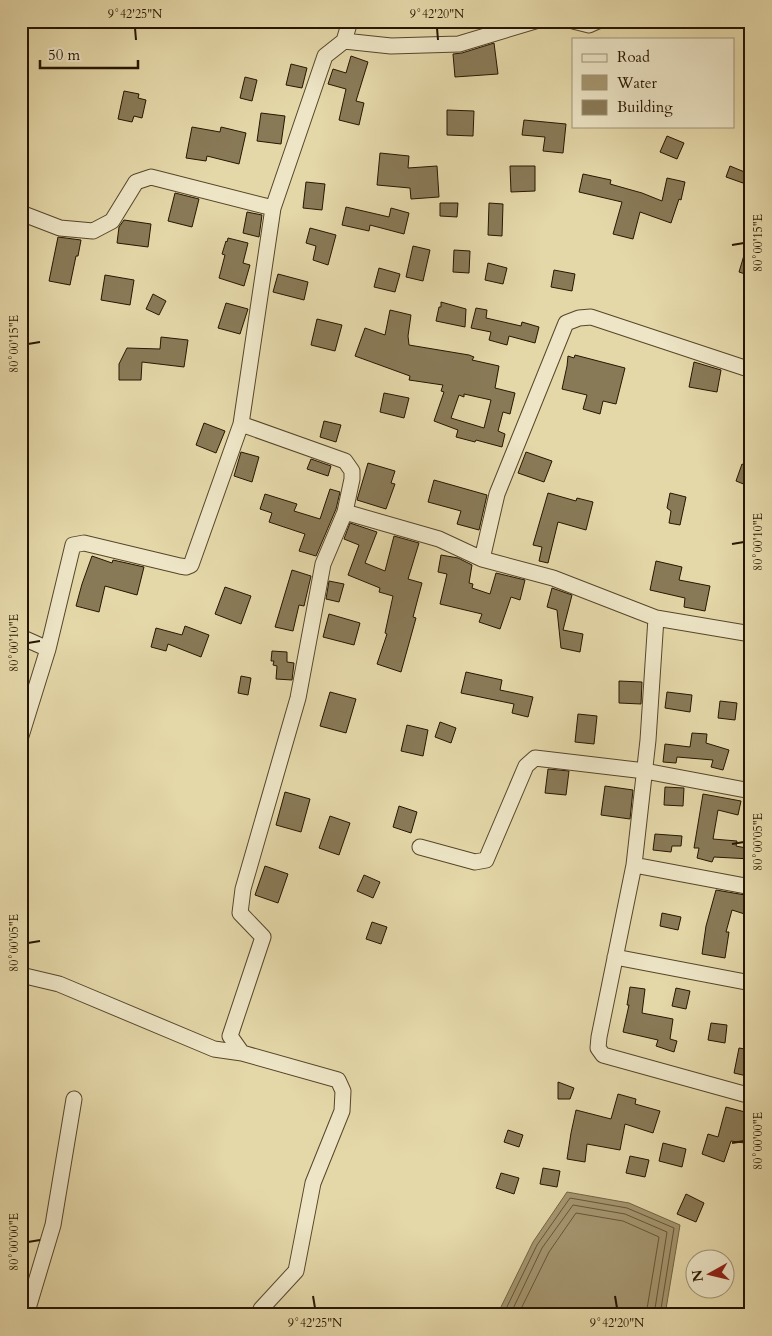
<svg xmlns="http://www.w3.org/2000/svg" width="772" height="1336" font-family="Cardo,serif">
	<rect width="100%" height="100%" fill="#e4d7a8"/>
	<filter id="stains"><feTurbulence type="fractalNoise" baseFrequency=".004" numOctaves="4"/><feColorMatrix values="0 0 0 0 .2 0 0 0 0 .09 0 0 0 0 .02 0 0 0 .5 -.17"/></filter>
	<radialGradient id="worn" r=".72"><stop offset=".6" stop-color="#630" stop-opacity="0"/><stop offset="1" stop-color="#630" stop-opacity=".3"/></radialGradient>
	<path fill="#a4956f" stroke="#726243" d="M567,1192l62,11 51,22 -15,90h-168l36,-73z"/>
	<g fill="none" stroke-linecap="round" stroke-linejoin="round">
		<path stroke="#665638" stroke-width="1" d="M503,1315l34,-70 33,-47 57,10 47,20 -14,87
			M510,1315l32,-67 31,-43 52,9 42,18 -13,83
			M518,1315l31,-63 27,-39 47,8 36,16 -13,78"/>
	</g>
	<path fill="#897a57" stroke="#271600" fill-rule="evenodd" d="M494,43l4,31 -43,3 -2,-23 9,-1z
		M351,56l17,6 -12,39 8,2 -5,22 -20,-5 7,-31 -18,-5 5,-15 13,4z
		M291,64l16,4 -5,20 -16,-3z
		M245,77l12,3 -5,21 -12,-3z
		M124,91l15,3 -1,4 8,2 -4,18 -8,-2 -2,6 -14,-3z
		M447,110l27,1 -1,25 -26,-1z
		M261,113l24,3 -4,28 -24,-3z
		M524,120l42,4 -3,29 -20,-2 2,-14 -23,-2z
		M192,127l28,5 1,-5 25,6 -7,31 -32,-8 -1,5 -20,-3z
		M667,136l17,7 -7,16 -17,-7z
		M380,153l29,3 -1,12 29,-2 2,31 -28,2 -1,-11 -33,-3z
		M510,166h25v25l-24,1z
		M730,166l17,7 -4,10 -17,-6z
		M583,174l28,6 -1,4 32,9 20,8 5,-23 18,4 -4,18 -2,-1 -8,24 -31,-11 -7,27 -20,-5 9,-32 -43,-10z
		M306,182l19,2 -3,26 -19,-2z
		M175,193l24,6 -7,28 -24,-6z
		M440,203h18l-1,14 -17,-1z
		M489,203l14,1 -1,32 -14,-1z
		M346,207l43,10 2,-9 18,5 -5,21 -34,-9 -1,6 -27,-6z
		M247,212l15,3 -3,22 -16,-4z
		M124,220l27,4 -3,23 -31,-4 2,-16z
		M310,228l26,7 -8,30 -15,-5 3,-14 -10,-3z
		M58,237l23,3 -3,16h-2l-6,29 -21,-4z
		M228,238l20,5 -5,20 7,2 -6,21 -25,-8 6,-23 -3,-1 4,-13 1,1z
		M748,242h3v34l-12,-4z
		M413,246l17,4 -7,31 -17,-4z
		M454,250l16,1 -1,22 -16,-1z
		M488,263l19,5 -4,16 -18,-4z
		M379,268l21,6 -5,18 -21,-5z
		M554,270l21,4 -3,17 -21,-4z
		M278,274l30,8 -4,18 -31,-8z
		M105,275l29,5 -4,25 -29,-5z
		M153,294l13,7 -7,14 -13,-6z
		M441,302l25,7 -1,18 -29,-6 3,-14h2z
		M226,303l22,6 -8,25 -22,-6z
		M476,308l11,2 -1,8 35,8 1,-4 17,5 -4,16 -26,-7 -2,9 -18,-5 2,-8 -20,-4z
		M390,310l21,5 -3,21 1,9 60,10 5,2 -2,3 27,6 -4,22 20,5 -5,21 -7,-2 -5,19 7,3 -3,13 -26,-7 -1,2 -19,-5 2,-7 -24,-9 10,-29 -3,-1 2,-6 -34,-5 1,-4 -55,-20 10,-28 20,7zM464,394l27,6 -7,28 -33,-10 8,-23 5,2z
		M317,319l25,6 -7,26 -24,-6z
		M161,337l27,3 -4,27 -42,-5 -1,18h-22v-16l8,-16 33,1z
		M575,355l50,13 -9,36 -13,-3 -3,13 -17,-5 4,-14 -25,-6 5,-23 1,-10 6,2z
		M694,362l27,8 -4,22 -28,-5z
		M384,393l25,5 -5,20 -24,-6z
		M324,421l17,4 -5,17 -16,-5z
		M204,423l21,8 -9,22 -20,-8z
		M241,452l18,5 -7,25 -18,-6z
		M526,452l26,9 -8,21 -26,-9z
		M311,459l20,7 -3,10 -21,-7z
		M368,463l27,8 -4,12 4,1 -9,25 -29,-9z
		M742,464l9,4v19l-15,-6z
		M434,480l53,15 -8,35 -22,-6 4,-13 -33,-9z
		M330,489l10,3 -4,17 -20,47 -17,-5 6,-17 -36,-12 3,-9 -12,-4 5,-15 32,10 -3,7 26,8z
		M548,493l28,8 1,-3 16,4 -7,28 -28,-8 -10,41 -9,-2 3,-14 -9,-2z
		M670,493l16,4 -6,28 -11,-2 2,-12 -4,-3z
		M350,523l27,9 -12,31 20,8 9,-35 25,7 -11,36 14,4 -9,34 3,1 -15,54 -24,-8 10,-30 -2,-1 8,-37 -14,-4 1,-4 -32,-13 11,-30 -15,-6z
		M441,555l17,3 14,7 -3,18 4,1 -1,4 18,6 6,-21 29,7 -5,20 -9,-3 -11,32 -21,-7 3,-8 -42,-10 7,-30 -9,-2z
		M92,556l20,7 1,-3 31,7 -7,28 -32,-9 -6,26 -23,-6 6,-22z
		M656,561l26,6 -3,13 31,6 -5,25 -21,-4 1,-9 -35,-8z
		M292,570l19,6 -7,30 -5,-1 -6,26 -18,-4z
		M329,581l15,3 -5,18 -13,-3z
		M225,587l26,9 -10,28 -26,-10z
		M552,588l20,7 -9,35 20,4 -3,18 -19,-4 -4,-38 -10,-3z
		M329,614l31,9 -6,22 -31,-8z
		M185,626l24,9 -8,22 -33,-13 -2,7 -15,-4 5,-19 26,7z
		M272,651l15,1v10l7,1 -2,17 -16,-1 1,-13 -4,-1 1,-4h-3z
		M466,672l36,8 -2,10 33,7 -5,20 -16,-4 2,-9 -53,-11z
		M241,676l10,2 -3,17 -10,-2z
		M619,681l23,1 -1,22 -22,-1z
		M330,692l26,7 -10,34 -26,-7z
		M667,692l25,3 -2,17 -25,-4z
		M720,701l17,2 -2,17 -17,-2z
		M578,714l19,2 -3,28 -19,-2z
		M440,722l16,6 -5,15 -16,-6z
		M407,725l21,5 -5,26 -22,-5z
		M692,733l15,1 -1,9 23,7 -6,20 -12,-3 2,-7 -36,-3 -1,6 -13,-1 2,-18 25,3z
		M548,769l21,2 -3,24 -21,-2z
		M605,786l28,4 -3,29 -29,-4z
		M665,787l19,1 -1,18 -19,-1z
		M285,792l25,7 -9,33 -25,-7z
		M703,794l38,7 -3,14 -20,-5 -5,29 24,2 -1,5 15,3v10l-37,-2 -2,5 -15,-4 2,-10h-5z
		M399,806l18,6 -6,21 -18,-6z
		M330,816l20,7 -11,32 -20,-7z
		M655,834l27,2 -1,10h-9l-1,6 -18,-2z
		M265,866l23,8 -10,29 -23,-8z
		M364,875l16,7 -7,16 -16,-7z
		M716,890l35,6v20l-19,-6 -6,22h3l-4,26 -23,-4 4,-28z
		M662,913l19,4 -3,13 -18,-4z
		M372,922l15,5 -6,17 -15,-5z
		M630,987l15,2 -3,24 31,6 -3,20 7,2 -3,11 -18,-6 2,-6 -35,-8 6,-27h-2z
		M676,988l14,3 -4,18 -14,-3z
		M711,1023l16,2 -2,18 -17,-3z
		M739,1048l12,2v27l-17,-4z
		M558,1082l16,6 -4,11h-12z
		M618,1094l18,5 -1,5 25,7 -7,22 -28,-9 -5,26 -33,-6 -2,18 -18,-3 4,-26 5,-23 35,9z
		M726,1107l19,5 -1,2 7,2v28l-20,-3 -7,21 -22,-8 6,-20 10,3z
		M508,1130l15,5 -4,12 -15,-5z
		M663,1143l23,6 -4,18 -23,-6z
		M630,1156l19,4 -4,17 -19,-4z
		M543,1168l17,3 -3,16 -17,-3z
		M501,1173l18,5 -5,16 -18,-6z
		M686,1194l18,9 -8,19 -19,-8z"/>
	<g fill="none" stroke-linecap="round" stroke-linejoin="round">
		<defs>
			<path id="minor" d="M350,21l-6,20 -19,15 -52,152 -32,216 104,37 7,10v8l-7,33 94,27 43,20 71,19 103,40 95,16
				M573,21l16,4 9,-4
				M344,41l47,5 68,-2 76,-23
				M21,213l39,15 33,3 19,-10 24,-39 15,-5 122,31
				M482,559l15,-65 69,-171 13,-5 12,-1 160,53
				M656,618l-8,122 -14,125 -35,172 -1,11 5,7 148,41
				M21,637l27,12
				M21,736l27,-87 25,-104 11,-2 96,23 6,1 5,-2 50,-141
				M420,847l55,15 11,-2 40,-94 9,-8 110,13 106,20
				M634,865l117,22
				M615,957l136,26
				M21,975l38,9 155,65 28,4
				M26,1315l27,-90 21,-126
				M260,1315l1,-6 35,-38 17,-88 29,-72 1,-20 -5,-11 -96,-27 -12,-17 33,-99 -23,-24 3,-24 55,-191 25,-134 22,-52"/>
		</defs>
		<use href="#minor" stroke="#56462a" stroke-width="17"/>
		<use href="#minor" stroke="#ede5c6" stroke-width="15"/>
	</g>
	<path fill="none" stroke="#271600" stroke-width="2" d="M135,28l1,12M437,28l1,12M732,245l12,-2M28,344l12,-2M732,544l12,-2M28,643l12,-2M732,844l12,-2M28,943l12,-2M732,1143l12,-2M28,1242l12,-2M313,1296l2,12M615,1296l2,12"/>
	<rect width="772" height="1336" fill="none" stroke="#e4d7a8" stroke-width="55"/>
	<rect x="572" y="38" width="162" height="90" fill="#ede5c6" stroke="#9e9277"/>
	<rect x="582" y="54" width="25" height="8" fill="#ede5c6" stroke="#9e9277"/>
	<text x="617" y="62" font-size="15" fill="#271600">Road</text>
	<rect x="582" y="75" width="25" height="15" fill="#a4956f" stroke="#9e9277"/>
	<text x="617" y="88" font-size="15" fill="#271600">Water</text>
	<rect x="582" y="100" width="25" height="15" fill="#897a57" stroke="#9e9277"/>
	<text x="617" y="112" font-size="15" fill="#271600">Building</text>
	<g transform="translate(710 1274) rotate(262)"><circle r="24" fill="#ede5c6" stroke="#9e9277"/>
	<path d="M0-4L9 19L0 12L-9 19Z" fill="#8f2418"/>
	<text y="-8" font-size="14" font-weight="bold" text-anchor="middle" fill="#271600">N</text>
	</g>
	<path d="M40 60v8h98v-8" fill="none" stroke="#271600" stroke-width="2.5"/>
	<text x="48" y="60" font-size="15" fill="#271600" stroke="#ede5c6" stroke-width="4" paint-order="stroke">50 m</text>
	<rect x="28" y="28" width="716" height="1280" fill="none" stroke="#271600" stroke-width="2"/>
	<g font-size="12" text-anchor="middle" fill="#271600">
		<text x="135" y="18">9°42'25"N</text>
		<text x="437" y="18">9°42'20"N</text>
		<text transform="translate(758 243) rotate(-90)" y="4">80°00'15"E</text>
		<text transform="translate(14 344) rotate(-90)" y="4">80°00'15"E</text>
		<text transform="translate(758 542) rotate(-90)" y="4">80°00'10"E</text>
		<text transform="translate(14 643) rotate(-90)" y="4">80°00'10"E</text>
		<text transform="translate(758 842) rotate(-90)" y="4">80°00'05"E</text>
		<text transform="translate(14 943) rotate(-90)" y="4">80°00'05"E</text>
		<text transform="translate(758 1141) rotate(-90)" y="4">80°00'00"E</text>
		<text transform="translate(14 1242) rotate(-90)" y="4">80°00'00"E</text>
		<text x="315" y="1327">9°42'25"N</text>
		<text x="617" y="1327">9°42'20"N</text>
	</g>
	<rect width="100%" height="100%" filter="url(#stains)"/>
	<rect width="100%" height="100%" fill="url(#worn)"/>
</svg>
